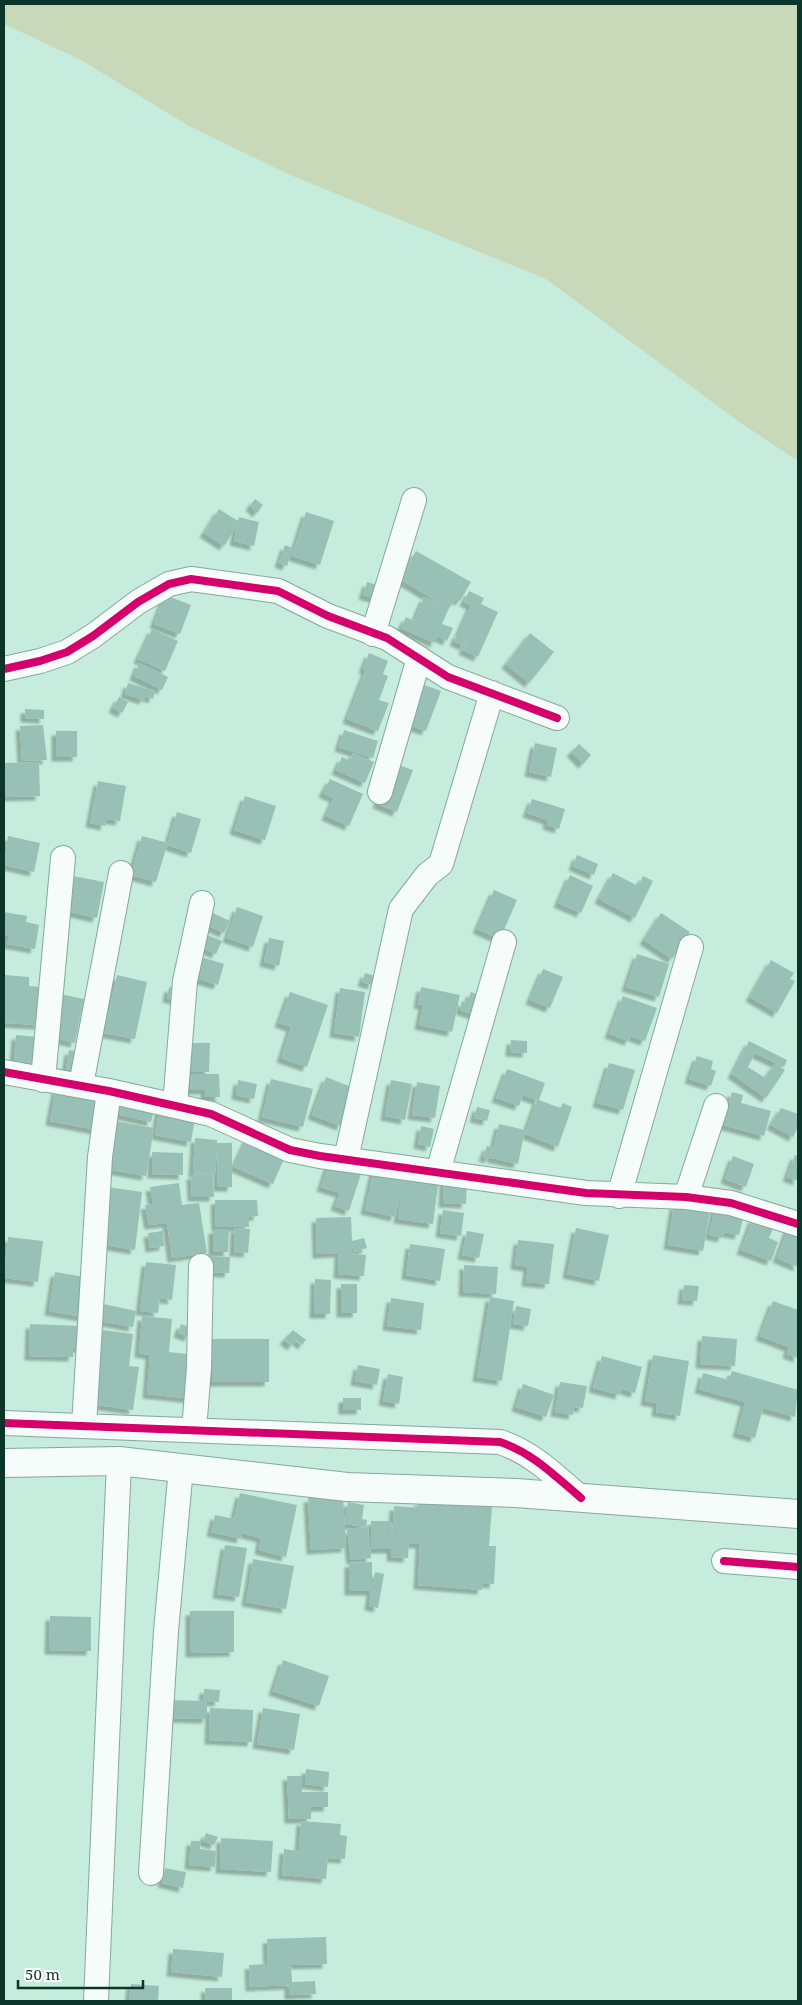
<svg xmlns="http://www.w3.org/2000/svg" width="802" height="2005" font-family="'Noto Serif',serif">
	<defs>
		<filter id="shadow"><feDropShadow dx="-4.5" dy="4.5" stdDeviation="1" flood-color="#0004"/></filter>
	</defs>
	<rect width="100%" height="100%" fill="#c5ecdc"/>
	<path fill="#c8d9ba" d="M4,4h794v457l-60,-40 -192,-142 -256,-104 -101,-49 -108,-66 -77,-36z"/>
	<path fill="#99c0b7" filter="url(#shadow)" d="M255,499l8,6 -6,8 -7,-7z
		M219,509l19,12 1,-4 20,5 -5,24 -20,-5 3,-15 -13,20 -20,-13z
		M306,512l28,9 -14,44 -28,-9z
		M285,545l8,3 -6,18 -8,-3z
		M416,551l55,31 -11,19 -4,-2 -7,9 -7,16 11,4 -6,13 -10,-5 -2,7 -34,-15 5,-11 8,4 10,-24 19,8 -43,-26z
		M367,582l17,5 -3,13 -18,-5z
		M469,591l15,7 -3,6 17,8 -20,45 -15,-7 7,-13 -11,-5 12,-27 -7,-3z
		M165,595l26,10 -11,29 -26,-10z
		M152,629l26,12 -13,30 -27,-12z
		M458,633l10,5 -4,8 -10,-5z
		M530,633l24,19 -25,31 -23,-19z
		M369,653l19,8 -5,13 5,2 -9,24 10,3 -11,28 -31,-12 19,-49 -3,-1z
		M139,663l29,14 -6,13 -28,-14z
		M128,683l27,8 -2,8 -8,-3 -1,4 -19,-6z
		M419,683l22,8 -15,40 -22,-8z
		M119,697l9,5 -6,11 -9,-5z
		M25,709l19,1v9l-19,-1z
		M43,725l4,35 -25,1 -2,-35z
		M344,730l34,11 -5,17 -34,-11z
		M56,731h21v26h-21z
		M535,743l22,5 -6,29 -22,-5z
		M579,744l12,11 -8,9 -12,-12z
		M353,753l21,9 -9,21 -29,-13 6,-13 8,4z
		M39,762l1,34 -36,1v-34z
		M393,763l20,7 -16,42 -20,-8z
		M330,779l33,15 -14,32 -23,-10 8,-18 -11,-5z
		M98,781l28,5 -6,35 -14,-2 -1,7 -15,-3z
		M245,796l31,10 -11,34 -31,-10z
		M532,799l33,10 -6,20 -12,-4 1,-5 -21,-7z
		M177,812l24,7 -10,34 -24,-8 -11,37 -25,-7 11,-39 26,7z
		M8,836l32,7 -6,29 -30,-7z
		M577,855l21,9 -4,11 -21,-9z
		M613,873l25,13 5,-10 10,5 -18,37 -36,-19z
		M570,875l23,11 -12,27 -23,-10z
		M73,876l31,6 -7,36 -31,-7z
		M494,890l23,10 -17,39 -23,-10z
		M237,907l26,9 -10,31 -26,-9z
		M206,910l24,11 -6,12 -24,-11z
		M4,912l23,4 -1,6 13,3 -4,24 -28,-5 2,-8h-5z
		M661,913l29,19 -18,27 -28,-19z
		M200,932l22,9 -6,13 -21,-10z
		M269,938l15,3 -5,25 -15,-4z
		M637,954l32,10 -10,33 -33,-10z
		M198,956l26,8 -6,21 -26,-8z
		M771,960l23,13 -4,6 5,2 -18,32 -27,-16z
		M543,969l20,8 -13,31 -20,-8z
		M365,973l10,3 -3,9 -10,-3z
		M4,975l25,2v9l12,1 -2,38 -35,-2z
		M117,975l30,7 -12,57 -31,-6z
		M169,987l10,3 -2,10 -10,-2z
		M421,987l39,8 -8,37 -33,-7 4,-20 -5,-1z
		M340,988l25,4 -6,45 -25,-4z
		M290,992l38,13 -21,62 -26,-9 10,-31 -12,-4z
		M471,992l12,4 -6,20 -17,-6 2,-9 5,2z
		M60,994l24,5 -9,44 -25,-6z
		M623,996l34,12 -12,33 -14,-5 -2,5 -20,-7z
		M16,1035l21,2 -2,26 -21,-2z
		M511,1040l16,1v12l-17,-1z
		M749,1041l38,19 -3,7 -29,-14 -7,14 17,11 10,-14 10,6 -19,28 -34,-24z
		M182,1043h28l-1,29h-28z
		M69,1050l12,2 -4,19 -11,-2z
		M697,1056l16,5 -2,8 5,2 -5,15 -22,-7z
		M609,1063l26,7 -12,40 -26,-7z
		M507,1069l38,14 -6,17 21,8 3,-5 9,4 -14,40 -33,-13 12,-34 -14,-5 -4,11 -23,-8z
		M190,1074h29l1,23h-15v-7h-14z
		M326,1077l28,11 -13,38 -29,-11z
		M271,1079l42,10 -10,38 -41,-10z
		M238,1080l19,4 -3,15 -18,-4z
		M391,1080l21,4 -7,36 -20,-4z
		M417,1082l23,4 -5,32 -23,-3z
		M56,1089l47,9 -6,32 -47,-9z
		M732,1092l11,3 -2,8 30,8 -7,25 -41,-11z
		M116,1095l39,9 -4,18 -39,-9z
		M160,1106l36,7 -5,29 -36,-7z
		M477,1107l13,3 -3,11 -13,-3z
		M781,1108l17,6v13l-5,10 -22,-12z
		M115,1121l39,7 -8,48 -39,-7z
		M499,1124l26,6 -7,34 -27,-6z
		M421,1126l13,3 -4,18 -12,-3z
		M195,1138l22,2v3h15v44h-14l-1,-37 -2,24 -22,-1z
		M247,1138l39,16 -13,30 -39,-17z
		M487,1146l6,2 -4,11 -6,-2z
		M152,1152l31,1v22l-31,-1z
		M795,1155l3,1v25l-11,-4z
		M733,1156l21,8 -8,23 -21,-8z
		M330,1160l32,11 -13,40 -14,-5 5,-13 -19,-6z
		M374,1169l30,8v3l34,5 -5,39 -35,-5 5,-35 -8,33 -30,-7z
		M213,1174l1,23h-22l-1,-22z
		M444,1177l23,5 -1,22 -23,-1z
		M179,1183l3,22 17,-2 8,50 -35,5 -5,-35 -18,2 -4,-20 8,-1 -3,-17z
		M107,1187l35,5 -7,58 -36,-6z
		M215,1200h42l1,16 -9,1v10h-33z
		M716,1204l29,7 -6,24 -15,-3 -2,6 -13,-3z
		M674,1205l36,6 -7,40 -35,-6z
		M443,1210l21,3 -3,23 -21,-3z
		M351,1217l1,24 12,-3 3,10 -13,4 -2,-7v8h-6l20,2 -2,21 -26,-2 1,-21 -22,1 -1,-36z
		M753,1218l21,8 -5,12 9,4 -7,19 -30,-11z
		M789,1226l9,4v37l-21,-9z
		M235,1228l15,1 -2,24 -14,-1z
		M576,1228l33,7 -10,46 -32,-7z
		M213,1229h16l-1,23h-15z
		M163,1231l1,15 -14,2 -2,-15z
		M467,1231l17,3 -5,24 -17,-3z
		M8,1237l35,4 -5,41 -34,-4z
		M518,1240l36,4 -5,40 -23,-2 2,-15 -13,-2z
		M410,1244l35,5 -5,32 -34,-6z
		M209,1256l21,1 -1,16 -21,-1z
		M146,1262l30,3 -4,35 -12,-2 -2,15 -18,-2z
		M464,1265l34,2 -2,27 -33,-2z
		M55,1272l35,6 -7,39 -34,-6z
		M315,1279l16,1 -1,34h-16z
		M341,1284h16v29h-16z
		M684,1285l15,1 -2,15 -15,-1z
		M490,1297l24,4 -12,80 -25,-4z
		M391,1298l33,5 -3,27 -34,-4z
		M773,1301l25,9v48l-11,-4 2,-7 -29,-11z
		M103,1304l33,7 -3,16 -33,-6z
		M516,1306l15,3 -3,17 -15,-2z
		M142,1316l30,3 -3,33 18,2 -1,12 10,1 -3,32 -46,-5 3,-39 -11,-2z
		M30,1324l51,2v22h-8v9l-44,-1z
		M181,1324l11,4 -3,9 -11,-4z
		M103,1330l30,4 -4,32 10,1 -6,43 -43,-6z
		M293,1330l13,10 -4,5 -6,-5 -4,6 -8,-6z
		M702,1336l35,3 -2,27 -35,-2z
		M212,1339h57v43h-57z
		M653,1355l36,6 -9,55 -24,-4 1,-9 -12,-2z
		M602,1356l40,11 -7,26 -14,-4 -1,6 -27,-7z
		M358,1365l22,4 -3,16 -22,-4z
		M732,1371l66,19 -3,27 -32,-9 -8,30 -18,-5 8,-31 -46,-13 4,-16 26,7z
		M388,1374l15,3 -4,27 -16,-3z
		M560,1382l27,4 -4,22 -9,-1 -1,8 -18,-3z
		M523,1384l31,11 -8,22 -30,-10z
		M343,1398h18v12h-18z
		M240,1493l57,12 -11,52 -27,-7 2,-12 -19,-5 -1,6 -30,-7 4,-17 19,4z
		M343,1496l3,52 -35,2 -3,-52z
		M419,1501l73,5 -3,40h7l-2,38 -11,-1 -1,7 -64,-5 2,-41 -11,-1 -1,15 -17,-1v-8h-20v-28h20l1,19 2,-34 24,2z
		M348,1502l16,3 -2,14 5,1 -1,7h2l3,31 -20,2 -4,-31 19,-2 -21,-3z
		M225,1545l22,3 -8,49 -22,-3z
		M253,1559l41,7 -8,43 -40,-7z
		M372,1562v24l3,-14 9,2 -6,34 -9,-2 2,-15h-22v-28z
		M190,1611h44v41l-44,1z
		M50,1616l41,1v34l-42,-1z
		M283,1660l46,16 -10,30 -46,-15z
		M204,1689l16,1 -1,12 -12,-1v18l-37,-1v-18l33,1z
		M210,1708l43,2 -1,32 -43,-2z
		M263,1708l37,6 -6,36 -37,-6z
		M306,1769l23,3 -1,15 -23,-3z
		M287,1776h15v16h26v15h-17v12h-22z
		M301,1821l40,3 -1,11 7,1 -2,23 -17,-1 -2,21 -44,-4 2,-26 15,2z
		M206,1833l12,4 -4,8 -11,-4z
		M221,1838l52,3 -2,31 -51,-3z
		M191,1841h10l-1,8 16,2 -1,16 -26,-2z
		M165,1868l21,4 -3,16 -21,-5z
		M326,1937l1,27 -36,1 1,17 23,-1 1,13 -27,1v-10l-39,2 -1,-22 19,-1 -1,-25z
		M173,1949l51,4 -2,24 -51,-5z
		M131,1984l28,2 -1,15h-29z
		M205,1988h27v13h-26z"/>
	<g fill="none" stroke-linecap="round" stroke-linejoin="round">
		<defs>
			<path id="minor" d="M373,634l41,-134
				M4,669l36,-8 27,-9 26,-16 45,-34 31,-18 22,-5 87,12 50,25 59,22 61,39 109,41
				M380,792l39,-134
				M4,1072l105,19 102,23 79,36 30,6 266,37 100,4 45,6 67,21
				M43,1080l20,-222
				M81,1085l40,-212
				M175,1105l10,-124 17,-78
				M346,1159l55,-250 26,-34 14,-11 51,-171
				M438,1172l66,-230
				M619,1196l72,-249
				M686,1197l30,-91
				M4,1423l496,19c33,11 55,34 81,56
				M84,1426l16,-269 9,-66
				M194,1430l5,-62 2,-102
				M724,1561l74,6
				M151,1873l15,-242 15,-163
				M96,2001l23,-540"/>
			<path id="major" d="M4,1463l115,-2 228,26 169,6 282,21"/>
		</defs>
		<use href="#minor" stroke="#85a89c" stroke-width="26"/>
		<use href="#major" stroke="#85a89c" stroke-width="30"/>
		<use href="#minor" stroke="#f6fcfa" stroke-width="24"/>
		<use href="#major" stroke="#f6fcfa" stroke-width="28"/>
		<defs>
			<path id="cycleway" d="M4,669l36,-8 27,-9 26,-16 45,-34 31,-18 22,-5 87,12 50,25 59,22 61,39 109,41
				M4,1072l105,19 102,23 79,36 30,6 266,37 100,4 45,6 67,21
				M4,1423l496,19c33,11 55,34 81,56
				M724,1561l74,6"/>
		</defs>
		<use href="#cycleway" stroke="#fff" stroke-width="11"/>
		<use href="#cycleway" stroke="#d6006c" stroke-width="8"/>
	</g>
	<rect width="802" height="2005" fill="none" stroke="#0c3529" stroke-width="10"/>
	<path d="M18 1980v8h125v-8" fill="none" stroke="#0c3529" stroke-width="2.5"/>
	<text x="25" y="1980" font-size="15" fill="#0c3529" stroke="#ffffff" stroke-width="4" paint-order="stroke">50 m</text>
</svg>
